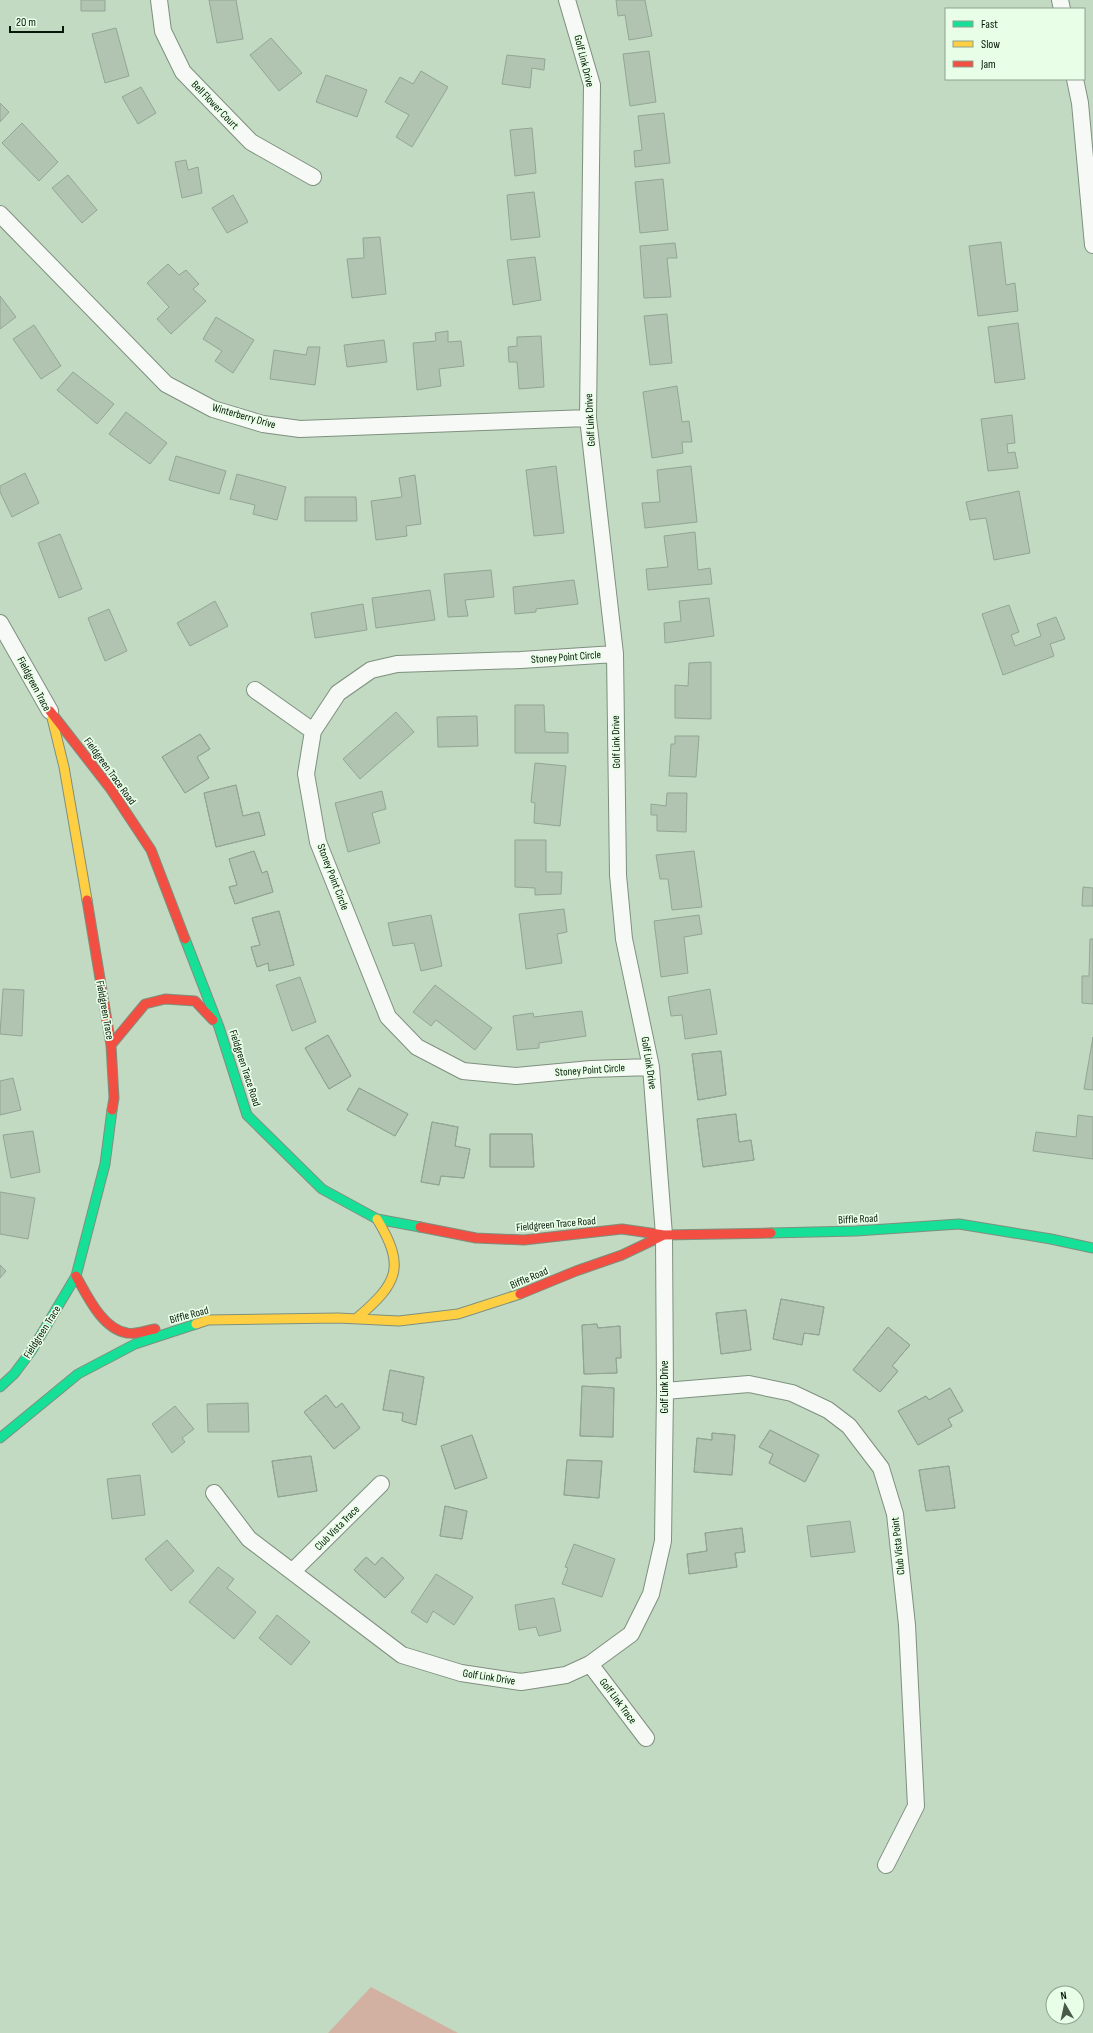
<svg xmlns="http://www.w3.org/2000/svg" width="1093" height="2033" font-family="'Sofia Sans Condensed',sans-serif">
	<rect width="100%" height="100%" fill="#c2dac2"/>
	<path fill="#d2b1a2" d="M371,1987l87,46h-130z"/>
	<path fill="#b1c4b1" stroke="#93a593" d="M81,0h24v11h-24z
		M209,0h27l7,39 -26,4z
		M616,0h29l7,36 -23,4 -4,-25 -7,1z
		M116,28l13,48 -24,7 -13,-49z
		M271,38l31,35 -23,18 -29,-36z
		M649,51l7,51 -26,4 -7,-52z
		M507,55l38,4 -1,11 -12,-2 -2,20 -28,-4z
		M421,71l27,16 -36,60 -16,-10 13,-22 -24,-13 15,-25 13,7z
		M326,75l41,15 -10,27 -41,-15z
		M141,87l15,26 -18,11 -16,-27z
		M0,103l9,9 -9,10z
		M664,113l6,50 -35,4 -1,-16 8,-1 -4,-34z
		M22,123l36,39 -19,19 -37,-38z
		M532,128l4,45 -21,3 -5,-46z
		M186,160l2,10 10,-3 4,26 -20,5 -7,-36z
		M68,175l29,35 -15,13 -30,-35z
		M663,179l5,51 -28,3 -5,-51z
		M534,192l6,45 -29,3 -4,-45z
		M233,195l15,27 -21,11 -15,-25z
		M380,237l6,57 -34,4 -5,-39 17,-1 -1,-20z
		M1001,242l5,43 9,-2 3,28 -40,5 -9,-70z
		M675,243l2,15h-10l4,39 -27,1 -4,-52z
		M535,257l6,43 -28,5 -6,-45z
		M168,264l11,11 7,-5 13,14 -6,5 13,12 -35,33 -14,-15 12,-12 -22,-24z
		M0,296l16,21 -16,12z
		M667,314l5,49 -22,2 -6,-49z
		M216,317l38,23 -21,33 -18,-12 7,-10 -19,-12z
		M1018,323l7,56 -30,4 -7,-56z
		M34,325l27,41 -20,13 -28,-40z
		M448,331v11l13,-1 3,25 -25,3 2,17 -24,4 -4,-47 23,-2 -1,-8z
		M541,336l3,51 -25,2 -2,-27h-8l-1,-15 9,-1v-9z
		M384,340l3,22 -40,5 -3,-22z
		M308,347h12l-5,38 -45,-6 4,-29 32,5z
		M73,372l41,32 -17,20 -40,-34z
		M677,386l5,36 7,-1 3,21h-10l1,11 -31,5 -9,-66z
		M126,412l41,31 -17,21 -41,-30z
		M1012,415l3,28 -8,1 1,9 7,-1 3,16 -30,3 -7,-52z
		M176,456l50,15 -7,23 -50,-14z
		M556,466l8,67 -30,3 -8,-66z
		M691,466l6,56 -52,6 -3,-25 18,-1 -3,-32z
		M25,473l14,30 -27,14 -12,-25v-6z
		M237,474l49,13 -9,33 -24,-6 2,-9 -25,-6z
		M415,475l6,49 -15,2 1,10 -31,4 -5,-39 31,-4 -3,-19z
		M1019,491l11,62 -36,7 -8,-42 -16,2 -4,-18z
		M305,497h51l1,24h-52z
		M695,532l3,38 12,-2 2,16 -64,6 -2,-21 22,-2 -4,-31z
		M60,534l22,55 -23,9 -21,-55z
		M491,570l3,27 -29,3 3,16 -20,1 -4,-43z
		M574,580l4,24 -42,5v3l-21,2 -2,-27z
		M430,590l5,30 -59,8 -4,-30z
		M709,598l5,38 -49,7 -1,-20 17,-2 -2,-20z
		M215,601l13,25 -38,20 -13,-23z
		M363,604l4,26 -52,8 -4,-25z
		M1009,605l10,27 -8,3 4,11 26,-10 -4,-12 19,-7 9,22 -15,5 4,12 -51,19 -21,-61z
		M109,609l18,42 -22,10 -17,-43z
		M711,662v57l-36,-1v-33l13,1 1,-23z
		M515,705h29l1,27 23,1v20h-53z
		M396,712l18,20 -54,47 -17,-20z
		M477,716l1,30 -40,1 -1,-30z
		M200,734l10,15 -13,8 12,21 -24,15 -23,-36z
		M200,734l10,15 -13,8 12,21 -24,15 -23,-36z
		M675,736h24l-3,41 -27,-1 2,-32h4z
		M535,763l31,3 -6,60 -26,-3 1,-20 -4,-1z
		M236,785l7,31 16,-4 6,23 -49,12 -12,-54z
		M236,785l7,31 16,-4 6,23 -49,12 -12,-54z
		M382,791l4,18 -14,4 8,30 -32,9 -13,-49z
		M667,793h20l-1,39 -29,-1v-16h-6v-11l15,2z
		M515,840h31v32h16l-1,22 -26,1v-7l-20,-1z
		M254,851l8,22 5,-2 6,21 -38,12 -6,-17 8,-2 -8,-26z
		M254,851l8,22 5,-2 6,21 -38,12 -6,-17 8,-2 -8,-26z
		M694,851l8,56 -30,3 -4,-31h-8l-4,-24z
		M1083,887l10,1v18h-11z
		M564,909l3,23 -10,2 5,29 -36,6 -7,-55z
		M279,911l15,54 -25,6 -1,-8 -11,4 -6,-20 9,-2 -8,-27z
		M279,911l15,54 -25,6 -1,-8 -11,4 -6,-20 9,-2 -8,-27z
		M431,915l11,51 -21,5 -7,-28 -21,3 -5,-23z
		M699,915l3,19 -18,3 4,36 -27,4 -7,-56z
		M1090,939h3v65l-11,-1v-27h7z
		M300,977l16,45 -24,9 -16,-46z
		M435,985l57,43 -17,22 -39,-30 -5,6 -18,-14z
		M3,989l21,1 -2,46 -22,-2z
		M710,989l7,45 -32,5 -3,-24 -11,1 -3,-19z
		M582,1011l4,25 -47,7v5l-22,2 -4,-34 20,-3 1,4z
		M328,1035l23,41 -22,13 -24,-41z
		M328,1035l23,41 -22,13 -24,-41z
		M1093,1037v53l-9,-1z
		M721,1051l5,44 -28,5 -6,-46z
		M721,1051l5,44 -28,5 -6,-46z
		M13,1078l8,32 -21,5v-34z
		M359,1088l49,26 -13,22 -48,-26z
		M359,1088l49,26 -13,22 -48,-26z
		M736,1114l3,28 12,-2 3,20 -51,7 -6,-48z
		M736,1114l3,28 12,-2 3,20 -51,7 -6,-48z
		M1078,1115l15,2v42l-60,-8 3,-19 40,5z
		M432,1122l26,5 -3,19 15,3 -6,29 -23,-2 -2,9 -18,-3z
		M432,1122l26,5 -3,19 15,3 -6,29 -23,-2 -2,9 -18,-3z
		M33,1131l7,41 -29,6 -8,-43z
		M490,1134h42l2,33h-44z
		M490,1134h42l2,33h-44z
		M0,1192l35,6 -7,41 -28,-5z
		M0,1265l6,6 -6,7z
		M781,1299l43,8 -5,28 -15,-2 -2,12 -29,-6z
		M781,1299l43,8 -5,28 -15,-2 -2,12 -29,-6z
		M746,1310l5,40 -30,4 -5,-41z
		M746,1310l5,40 -30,4 -5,-41z
		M597,1324l1,4 22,-2 1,32h-5l1,15 -33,1 -2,-49z
		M597,1324l1,4 22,-2 1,32h-5l1,15 -33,1 -2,-49z
		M888,1327l22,18 -18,21 6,5 -18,21 -27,-22z
		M888,1327l22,18 -18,21 6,5 -18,21 -27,-22z
		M390,1370l34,7 -8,48 -14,-4 1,-8 -20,-3z
		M390,1370l34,7 -8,48 -14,-4 1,-8 -20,-3z
		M582,1386l32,2 -1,49 -33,-1z
		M582,1386l32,2 -1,49 -33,-1z
		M950,1388l13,23 -15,8 4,7 -34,19 -20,-34 28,-15 3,4z
		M950,1388l13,23 -15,8 4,7 -34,19 -20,-34 28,-15 3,4z
		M326,1395l10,13 6,-5 18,25 -26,21 -30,-37z
		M326,1395l10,13 6,-5 18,25 -26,21 -30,-37z
		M248,1403l1,29h-41l-1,-28z
		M175,1406l19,23 -12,9 3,4 -13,11 -20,-29z
		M770,1430l49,25 -14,27 -36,-19 4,-9 -14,-7z
		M770,1430l49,25 -14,27 -36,-19 4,-9 -14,-7z
		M712,1433l23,2 -3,40 -38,-3 3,-34 15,2z
		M712,1433l23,2 -3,40 -38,-3 3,-34 15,2z
		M472,1435l15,43 -32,11 -14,-43z
		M472,1435l15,43 -32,11 -14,-43z
		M311,1456l6,35 -39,6 -6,-36z
		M311,1456l6,35 -39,6 -6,-36z
		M567,1460l35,1 -3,37 -35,-3z
		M567,1460l35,1 -3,37 -35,-3z
		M949,1466l6,42 -29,3 -7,-41z
		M949,1466l6,42 -29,3 -7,-41z
		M140,1475l5,40 -33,4 -5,-40z
		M445,1506l22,5 -5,28 -22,-3z
		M445,1506l22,5 -5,28 -22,-3z
		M850,1521l5,31 -44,5 -4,-31z
		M742,1528l3,24 -10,1 2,14 -48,7 -2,-20 20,-3 -2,-18z
		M742,1528l3,24 -10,1 2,14 -48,7 -2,-20 20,-3 -2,-18z
		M167,1540l27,31 -23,20 -26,-32z
		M574,1544l41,15 -13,38 -40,-13 6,-16 -3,-1z
		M366,1557l9,8 7,-8 22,21 -19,20 -31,-28z
		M366,1557l9,8 7,-8 22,21 -19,20 -31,-28z
		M218,1567l16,12 -7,9 29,24 -22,27 -45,-37z
		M436,1574l37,23 -19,28 -21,-14 -6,12 -16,-11z
		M554,1598l7,33 -22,5 -3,-9 -17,3 -4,-25z
		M277,1615l33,27 -19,23 -32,-27z"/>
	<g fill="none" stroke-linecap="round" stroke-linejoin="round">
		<defs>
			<path id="street" d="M159,0l4,31 20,41 68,70 62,35
				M1060,0l2,9
				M1075,79l5,24 13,142
				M0,214l166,170 47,25 50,15 37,5 288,-11
				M0,623l50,88
				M615,654l-94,6 -124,4 -26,6 -33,23 -25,38 -7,43 12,68 70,175 29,30 46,24 53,5 75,-7 60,-2
				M255,690l58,41
				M665,1391l84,-7 43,9 36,17 21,16 32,42 14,46 12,111 9,181 -30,59
				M214,1493l35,46 153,116 59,18 60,9 45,-7 24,-11 41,-30 20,-40 12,-53 2,-150 -1,-156 -13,-168 -27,-128 -6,-64 -3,-221 -27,-236 4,-333 -25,-85
				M293,1571l88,-87
				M590,1664l56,74"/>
			<path id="fast" d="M185,939l34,88 28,88 75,74 55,30 43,8
				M771,1233l85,-2 103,-7 92,15 42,9
				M0,1387l14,-13 18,-24 44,-74 29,-112 7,-54
				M0,1438l78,-64 57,-30 61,-20"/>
			<path id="slow" d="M52,718l12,49 23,133
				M357,1318c41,-35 49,-51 20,-99
				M196,1324l12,-4 130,-2 61,3 59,-7 62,-20"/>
			<path id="jam" d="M50,711l60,77 41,62 34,89
				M87,900l24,145 3,53 -2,12
				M111,1045l34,-41 20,-5 30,2 18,19
				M420,1227l56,11 48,2 98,-11 42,6
				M76,1276c11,19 26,53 51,57 9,2 19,-3 28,-4
				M520,1294l56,-23 46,-16 42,-20 107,-2"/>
		</defs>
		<use href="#street" stroke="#7e907e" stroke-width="18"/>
		<use href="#fast" stroke="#7e907e" stroke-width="11"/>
		<use href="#slow" stroke="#7e907e" stroke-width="11"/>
		<use href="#jam" stroke="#7e907e" stroke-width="11"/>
		<use href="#street" stroke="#f6f9f6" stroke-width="16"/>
		<use href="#fast" stroke="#16e098" stroke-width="9"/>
		<use href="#slow" stroke="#ffcf43" stroke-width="9"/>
		<use href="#jam" stroke="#f24e42" stroke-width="9"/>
	</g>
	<g text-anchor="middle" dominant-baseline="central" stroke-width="3.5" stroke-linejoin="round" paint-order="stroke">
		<g font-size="11" fill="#061607" stroke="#e8fee7">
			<text transform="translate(584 61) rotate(76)">Golf Link Drive</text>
			<text transform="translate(215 105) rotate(46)">Bell Flower Court</text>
			<text transform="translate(244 416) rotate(16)">Winterberry Drive</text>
			<text transform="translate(590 420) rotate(-93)">Golf Link Drive</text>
			<text transform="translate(566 657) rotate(-4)">Stoney Point Circle</text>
			<text transform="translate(34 684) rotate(62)">Fieldgreen Trace</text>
			<text transform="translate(616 742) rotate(-91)">Golf Link Drive</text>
			<text transform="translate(110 771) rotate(54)">Fieldgreen Trace Road</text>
			<text transform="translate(333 877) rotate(69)">Stoney Point Circle</text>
			<text transform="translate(105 1010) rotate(80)">Fieldgreen Trace</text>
			<text transform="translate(649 1063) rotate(81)">Golf Link Drive</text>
			<text transform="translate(245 1068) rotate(72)">Fieldgreen Trace Road</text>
			<text transform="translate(590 1070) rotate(-4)">Stoney Point Circle</text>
			<text transform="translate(858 1219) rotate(-3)">Biffle Road</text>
			<text transform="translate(556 1224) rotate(-5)">Fieldgreen Trace Road</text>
			<text transform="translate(529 1278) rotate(-23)">Biffle Road</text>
			<text transform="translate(189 1315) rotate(-15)">Biffle Road</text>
			<text transform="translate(42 1332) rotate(-58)">Fieldgreen Trace</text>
			<text transform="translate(664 1387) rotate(-90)">Golf Link Drive</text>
			<text transform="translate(337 1528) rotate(-45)">Club Vista Trace</text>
			<text transform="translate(898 1546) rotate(-96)">Club Vista Point</text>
			<text transform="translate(489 1677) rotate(9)">Golf Link Drive</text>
			<text transform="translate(618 1701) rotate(53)">Golf Link Trace</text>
		</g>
	</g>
	<rect x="945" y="8" width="140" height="72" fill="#e8fee7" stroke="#8ea18d"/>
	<rect x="953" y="21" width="20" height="6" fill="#16e098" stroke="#8ea18d"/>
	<text x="981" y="28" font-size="12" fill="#061607">Fast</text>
	<rect x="953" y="41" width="20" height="6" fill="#ffcf43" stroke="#8ea18d"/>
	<text x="981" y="48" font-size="12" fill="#061607">Slow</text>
	<rect x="953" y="61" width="20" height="6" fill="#f24e42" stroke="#8ea18d"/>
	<text x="981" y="68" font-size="12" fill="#061607">Jam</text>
	<g transform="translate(1065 2005) rotate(351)"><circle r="19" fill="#e8fee7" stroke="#8ea18d"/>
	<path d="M0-3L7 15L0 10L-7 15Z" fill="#485b48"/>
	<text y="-6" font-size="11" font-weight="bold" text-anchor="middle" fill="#061607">N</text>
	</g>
	<path d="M10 26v6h53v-6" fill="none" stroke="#061607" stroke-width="2"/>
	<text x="16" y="26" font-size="12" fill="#061607" stroke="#e8fee7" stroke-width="3" paint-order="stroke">20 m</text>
</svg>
